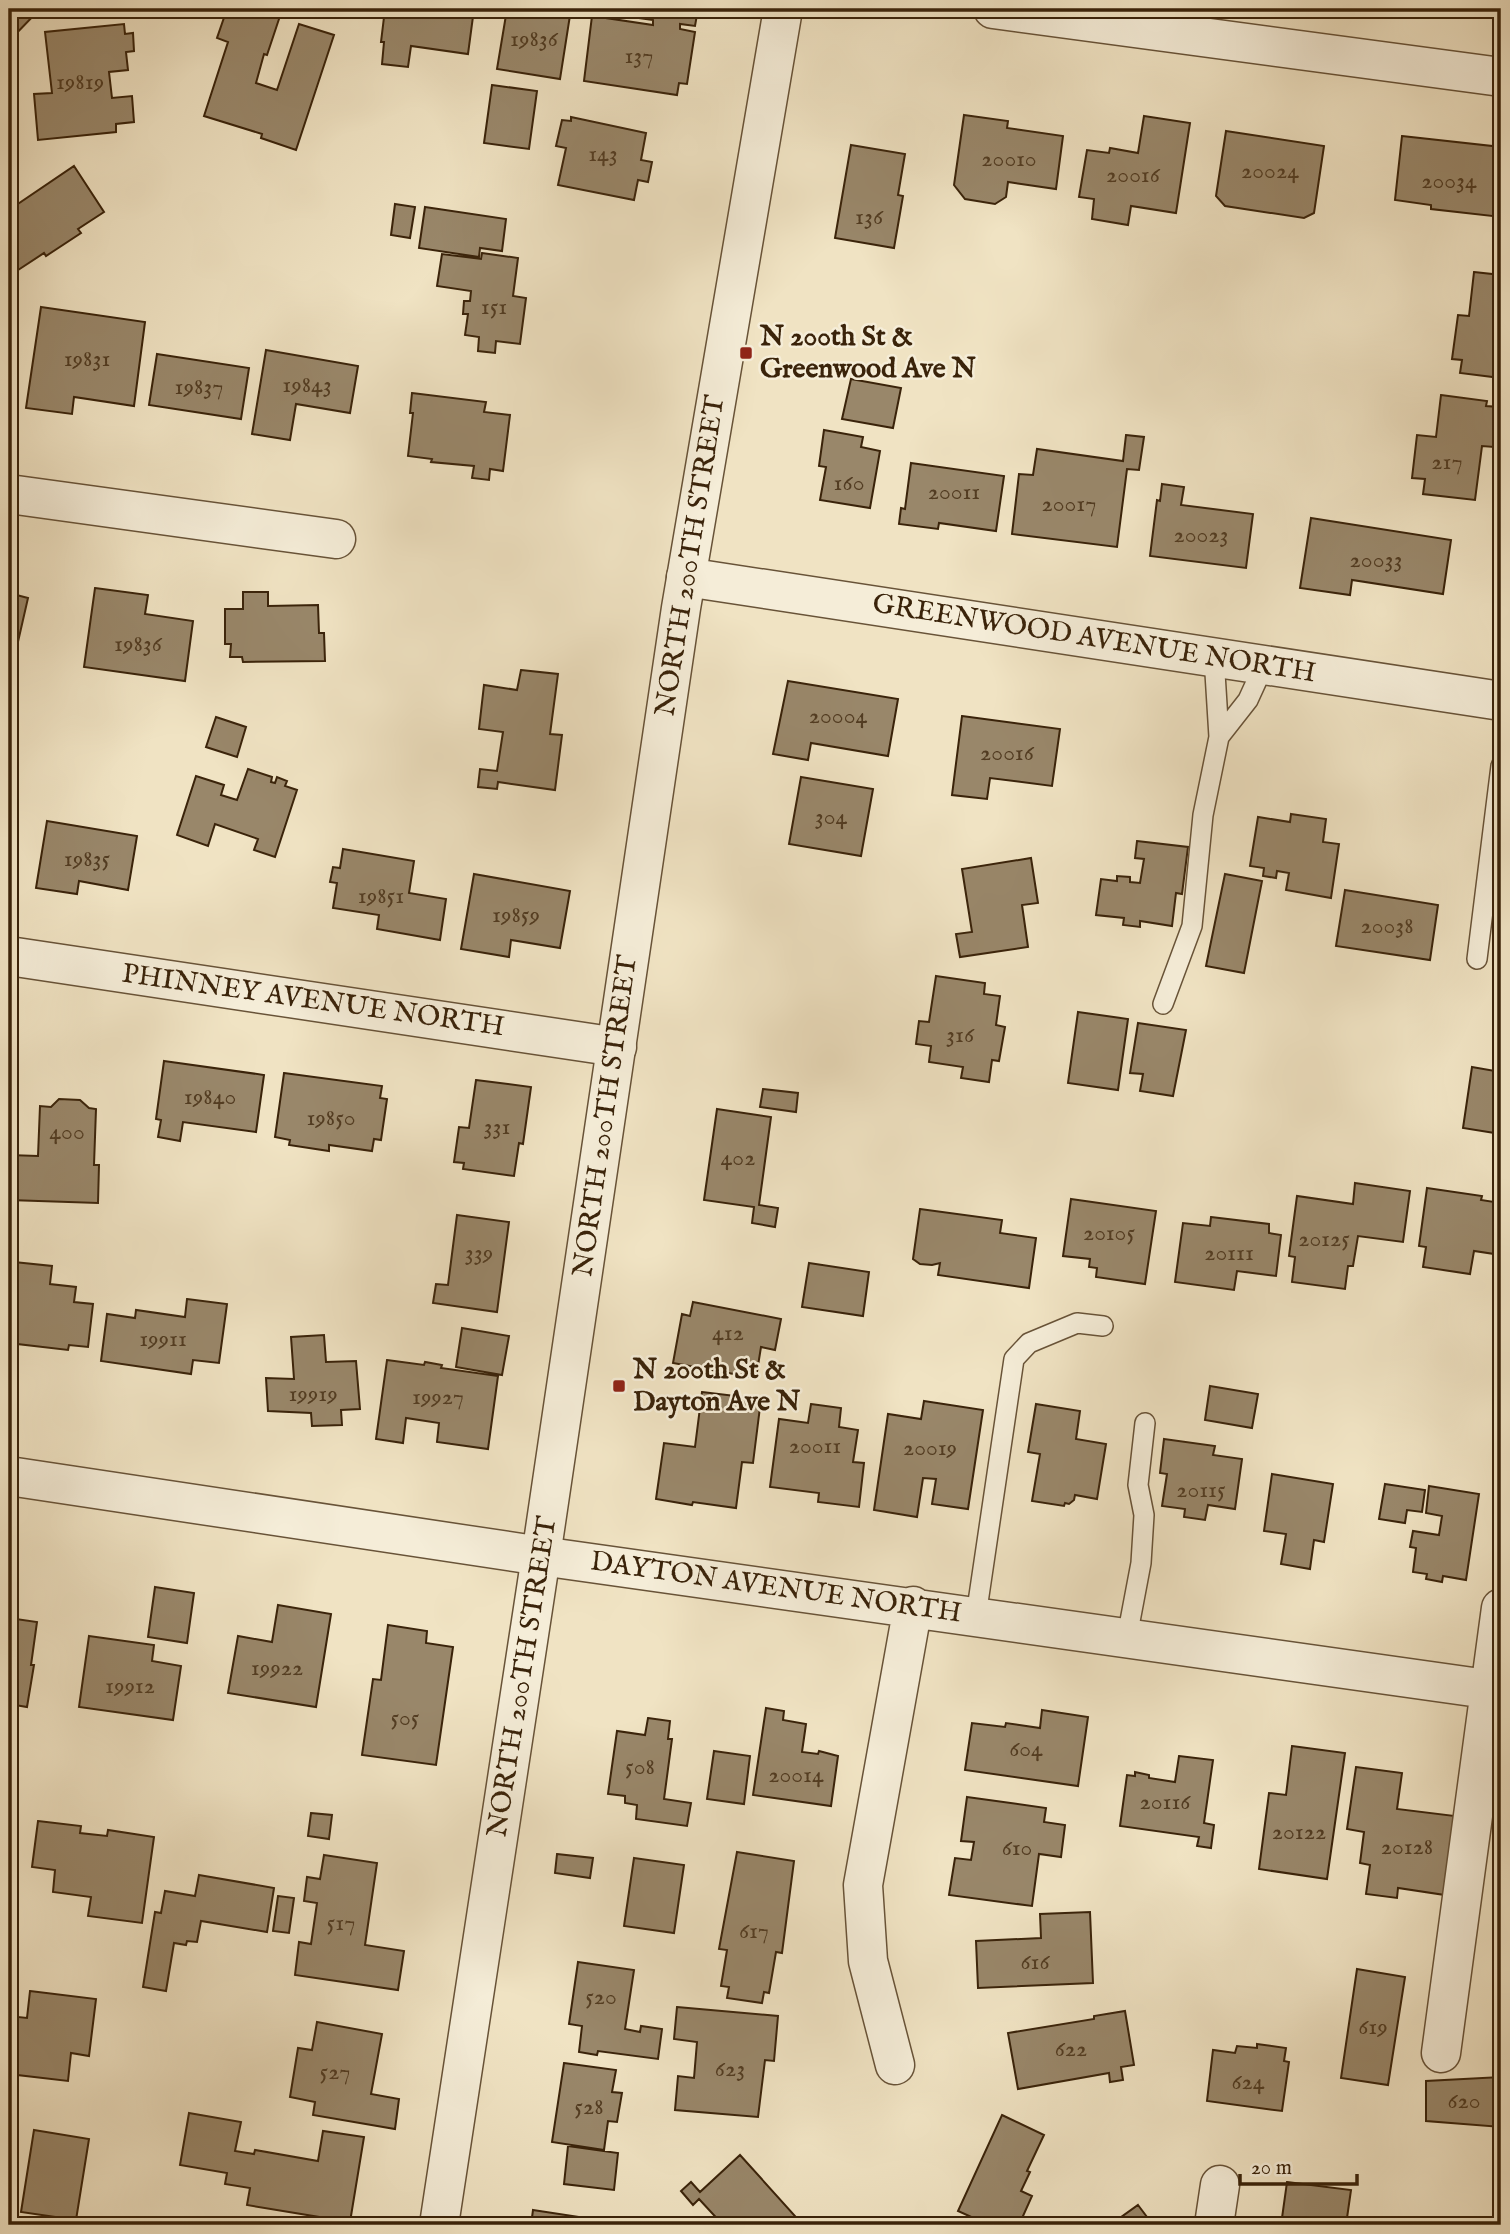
<svg xmlns="http://www.w3.org/2000/svg" width="1510" height="2234" font-family="'IM FELL English',serif">
	<rect width="100%" height="100%" fill="#f0e3c3"/>
	<filter id="stains"><feTurbulence type="fractalNoise" baseFrequency=".00286" numOctaves="4"/><feColorMatrix values="0 0 0 0 .2 0 0 0 0 .09 0 0 0 0 .02 0 0 0 .5 -.17"/></filter>
	<radialGradient id="worn" r=".72"><stop offset=".6" stop-color="#630" stop-opacity="0"/><stop offset="1" stop-color="#630" stop-opacity=".3"/></radialGradient>
	<path fill="#99876a" stroke="#3a230a" stroke-width="2" d="M9,9h31l-31,32z
		M227,9h41l13,4 -14,42 -3,-1 -8,29 21,7 22,-66 35,11 -38,115 -35,-12 1,-4 -58,-18 24,-74 -11,-4z
		M385,9h89l-6,45 -57,-8 -3,21 -26,-3 2,-22h-3z
		M507,9h64l-11,70 -63,-10z
		M602,9h96l-3,17 -15,-2v5l15,3 -8,52 -8,-1 -2,12 -93,-14 8,-65 61,9v-5l-51,-7z
		M124,24l1,10 8,-1 1,18 -8,1 2,18 -19,2 3,26 20,-2 2,26 -18,2v8l-78,8 -4,-46 18,-1 -7,-61z
		M492,85l45,6 -8,58 -45,-6z
		M964,115l44,6 -1,7 56,8 -7,53 -48,-7 -2,15 -11,7 -30,-5 -11,-14z
		M1144,116l46,7 -14,90 -45,-7 -3,19 -36,-6 2,-20 -15,-2 8,-47 22,3 1,-5 28,5z
		M571,117l75,16 -5,27 11,2 -4,20 -10,-2 -4,20 -76,-15 8,-37 -10,-2 6,-26 9,1z
		M1226,131l98,15 -10,67 -10,5 -79,-12 -9,-10z
		M1402,136l99,11v70l-70,-8v-4l-36,-5z
		M851,145l54,9 -7,41 5,1 -9,52 -59,-10z
		M74,166l30,46 -26,17 3,4 -35,23 -2,-3 -35,23v-66z
		M395,204l20,3 -5,31 -19,-3z
		M425,207l81,12 -4,32 -22,-3 -1,9 -60,-9z
		M482,253l36,5 -5,38 13,2 -6,46 -24,-3 -1,12 -17,-2 1,-14 -14,-2 3,-21h-5l1,-13h6l1,-10 -34,-5 5,-32 39,5z
		M1474,272l27,3v103l-41,-5 2,-13 -10,-1 6,-44 11,1z
		M41,307l104,15 -11,84 -60,-9 -2,17 -46,-6z
		M266,350l92,16 -8,47 -54,-9 -6,36 -38,-6z
		M157,354l92,14 -8,51 -92,-14z
		M851,379l50,9 -8,40 -51,-9z
		M412,393l74,9 -2,10 26,3 -7,56 -13,-2 -1,11 -17,-2 2,-12 -43,-4 1,-3 -24,-3 5,-43h-3z
		M1441,395l46,6 -1,5 13,1 -5,40 -12,-1 -7,54 -52,-6 2,-15 -13,-1 5,-43 19,2z
		M824,430l39,7 -2,10 19,4 -10,57 -50,-8 6,-33 -7,-1z
		M1126,435l18,2 -5,33 -12,-1 -10,78 -105,-13 7,-60 14,1 4,-26 86,12z
		M911,463l93,13 -8,55 -57,-8 -1,6 -39,-5 2,-16 4,1z
		M1162,484l22,3 -3,18 72,9 -7,54 -96,-12 7,-56 3,1z
		M1311,518l140,22 -8,54 -91,-14 -2,15 -50,-7z
		M95,588l53,7 -3,19 48,7 -8,60 -101,-14z
		M243,592h25v14l50,-1 1,28h5l1,28 -82,1 -1,-5h-12l1,-13h-6v-35h18z
		M9,593l19,5 -13,57 -6,-2z
		M521,670l37,4 -8,60 12,1 -7,55 -57,-8 -1,7 -19,-2 2,-18 17,2 6,-39 -24,-3 5,-44 33,5z
		M788,681l110,18 -10,57 -77,-13 -3,17 -35,-6z
		M962,716l98,13 -8,57 -62,-8 -3,21 -35,-4z
		M216,717l30,10 -9,30 -31,-10z
		M248,769l24,8 -1,5 4,1 2,-6 10,4 -2,5 12,4 -22,67 -21,-7 4,-11 -43,-15 -7,22 -31,-11 19,-59 28,9 -3,10 16,5z
		M801,777l72,12 -12,67 -72,-12z
		M1291,814l35,5 -3,23 16,2 -8,54 -45,-8 3,-17 -12,-2 -1,7 -13,-2 1,-8 -14,-2 8,-49 32,5z
		M47,821l90,15 -9,54 -49,-9 -2,13 -41,-6z
		M1137,841l51,6 -6,47 -6,-1 -4,33 -32,-5v6l-17,-2 1,-7 -28,-3 5,-36 16,2v-5l13,1v5l10,1 4,-24 -9,-1z
		M343,849l71,12 -5,32 37,6 -6,41 -63,-11 2,-14 -46,-7 4,-25 -7,-1 3,-15 7,1z
		M1031,858l7,45 -16,2 6,42 -68,10 -4,-23 16,-2 -10,-63z
		M474,874l96,17 -10,57 -49,-8 -2,17 -48,-8z
		M1225,874l37,7 -18,92 -38,-7z
		M1345,890l93,15 -8,55 -94,-14z
		M936,976l49,7 -1,11 16,2 -4,29 9,2 -6,34 -7,-1 -3,22 -28,-4 2,-11 -34,-5 2,-16 -15,-2 3,-23 10,1z
		M1078,1012l50,7 -10,71 -50,-7z
		M1138,1023l48,7 -13,66 -33,-5 3,-17 -13,-1z
		M164,1061l100,14 -8,57 -73,-10 -3,19 -22,-4 3,-17 -5,-1z
		M1472,1067l29,5v62l-38,-6z
		M284,1073l98,13 -2,12 7,1 -6,41 -7,-1 -2,12 -43,-6v6l-40,-6 1,-5 -15,-3z
		M476,1080l55,7 -8,57 -4,-1 -5,33 -51,-7 1,-6 -10,-1 5,-35 10,1z
		M763,1089l35,4 -2,19 -36,-5z
		M59,1099l21,1 9,8 7,1 -2,56h5l-1,38 -89,-3v-45l29,1 2,-50 11,1z
		M717,1109l54,8 -12,88 19,3 -3,19 -23,-4 2,-16 -50,-7z
		M1355,1183l55,8 -7,51 -45,-6 -5,30h-5l-3,23 -53,-7 3,-25 -6,-1 8,-60 56,8z
		M1427,1188l55,8 -1,4 20,3v52l-27,-4 -4,23 -47,-7 3,-20 -7,-1z
		M1071,1199l85,12 -11,73 -49,-7 1,-9 -8,-1 1,-8 -27,-3z
		M920,1209l82,11 -2,13 36,5 -7,50 -91,-13 2,-12 -8,2 -12,-1 -7,-5z
		M457,1215l52,7 -12,90 -64,-9 3,-19 12,1z
		M1211,1217l58,7v9l12,2 -5,41 -39,-5 -3,19 -59,-8 8,-59 27,3z
		M14,1262l38,4 -2,18 26,3 -2,15 19,2 -5,43 -19,-2 -1,5 -59,-7v-45z
		M809,1263l60,9 -6,44 -61,-9z
		M187,1299l40,5 -8,59 -26,-3 -2,14 -90,-13 6,-47 28,4 1,-8 49,7z
		M693,1302l88,17 -6,31 -14,-3 -5,31 -83,-15 9,-49 8,2z
		M462,1328l47,8 -7,39 -46,-8z
		M324,1335l2,27 30,-1 4,48 -19,1 1,15 -30,1 -1,-13 -43,-2 -2,-33 28,1 -3,-42z
		M387,1360l37,5 1,-3 17,3 -1,3 57,8 -10,73 -51,-7 2,-19 -33,-5 -3,25 -27,-4z
		M1210,1386l48,8 -6,34 -47,-8z
		M702,1392l59,7 -8,64 -11,-1 -6,46 -43,-6 -1,3 -36,-6 8,-56 31,4z
		M924,1401l59,9 -15,99 -36,-5 4,-25 -13,-1 -6,39 -43,-7 14,-96 33,5z
		M811,1404l30,4 -2,19 19,3 -5,32 11,1 -5,44 -41,-5 1,-9 -49,-6 9,-68 29,4z
		M1036,1404l44,7 -4,28 30,5 -9,55 -22,-4 -1,5 -5,4 -4,-1 -1,3 -32,-5 8,-47 -12,-2z
		M1164,1439l51,7 -2,9 29,4 -7,50 -27,-4 -3,15 -21,-3 1,-8 -23,-3 5,-32 -7,-1z
		M1272,1474l61,10 -9,58 -10,-2 -4,29 -29,-5 5,-30 -22,-3z
		M1385,1484l40,6 -3,22 -15,-2 -2,13 -26,-4z
		M1429,1486l50,8 -13,86 -23,-4 -1,6 -16,-3 1,-5 -14,-2 3,-24 -6,-1 3,-16 26,4 3,-19 -16,-3z
		M155,1587l39,6 -7,50 -39,-6z
		M278,1605l53,9 -15,93 -88,-14 10,-57 34,6z
		M9,1618l28,4 -6,43h3l-7,42 -18,-3z
		M388,1625l39,6 -1,12 27,4 -17,118 -74,-10 11,-76 8,1z
		M89,1636l65,9 -2,16 29,5 -8,54 -94,-13z
		M766,1708l18,3 -1,9 23,4 -4,28 16,2 1,-3 19,5 -7,50 -78,-11z
		M1042,1710l46,7 -10,69 -113,-16 7,-47 33,4 1,-4 34,5z
		M648,1718l22,3 -2,18h4l-8,60 27,4 -4,23 -51,-7 1,-14 -12,-2v-7l-17,-2 9,-63 28,4z
		M1292,1746l53,7 -18,126 -68,-10 10,-76 17,2z
		M714,1751l36,5 -6,48 -37,-5z
		M1179,1756l34,4 -9,63 10,2 -3,23 -14,-2 2,-9 -79,-11 7,-51 8,1v-4l14,3v3l26,4z
		M1356,1767l46,6 -5,36 58,7 -10,79 -47,-7 -1,10 -31,-4 4,-29 -10,-2 4,-31 -17,-3z
		M967,1797l79,11 -2,14 21,3 -4,32 -22,-3 -7,52 -83,-11 6,-37 16,2 3,-18 -13,-1z
		M311,1813l21,2 -3,24 -21,-3z
		M38,1821l43,5 -1,7 27,3 1,-6 46,7 -12,86 -54,-7 3,-19 -38,-5 2,-22 -23,-3z
		M737,1852l57,9 -12,92 -6,-1 -7,41 -5,-1 -2,11 -35,-5 2,-11 -8,-1 6,-36 -8,-1z
		M557,1854l36,4 -3,20 -35,-5z
		M324,1855l53,8 -12,82 39,6 -6,39 -103,-15 4,-33 12,2 6,-41 -13,-2 3,-24 13,2z
		M634,1858l50,7 -10,68 -50,-7z
		M199,1875l75,13 -7,44 -66,-11 -4,21 -10,-1 -1,4 -12,-2 -8,48 -23,-4 12,-75 6,1 4,-22 30,5z
		M278,1896l16,2 -5,35 -16,-2z
		M1090,1912l3,71 -115,5 -2,-47 65,-3 -1,-24z
		M578,1962l56,8 -9,59 15,3 1,-6 21,3 -4,30 -60,-8 -1,4 -18,-3 3,-26 -13,-2z
		M1357,1969l48,8 -17,108 -47,-7z
		M30,1991l66,8 -7,57 -18,-3 -3,28 -59,-7v-58l18,2z
		M677,2007l101,9 -4,45 -9,-1 -7,57 -83,-7 3,-34 16,2 3,-36 -23,-3z
		M1125,2011l9,54 -13,2 2,13 -13,2 -1,-9 -91,16 -10,-56 86,-14v-3z
		M317,2022l65,12 -11,60 28,5 -4,30 -82,-14 2,-13 -25,-5 8,-49 14,2z
		M1257,2044l29,4 -2,13 5,1 -7,49 -75,-10 6,-51 22,3 2,-7 20,2z
		M564,2063l52,7 -4,22 10,1 -5,29 -9,-1 -4,29 -52,-8z
		M1501,2077v50l-75,-6v-40z
		M189,2113l52,9 -6,29 19,3 1,-4 63,11 5,-30 41,6 -14,85 -103,-17 3,-17 -25,-4 2,-11 -47,-8z
		M1002,2115l42,20 -17,36 3,1 -9,19 11,5 -13,29h-30l-31,-14z
		M34,2130l55,9 -13,81 -55,-8z
		M568,2146l50,7 -4,37 -50,-6z
		M740,2155l55,61 -7,5 3,4h-68l-24,-26 -6,6 -12,-14 10,-9 9,10z
		M1287,2182l64,8 -5,35h-65z
		M1138,2205l15,20h-43z
		M533,2210l66,10 -1,5h-67z
		M837,2217l94,7v1h-94z"/>
	<g fill="none" stroke-linecap="round" stroke-linejoin="round">
		<defs>
			<path id="service" d="M1219,737l29,-37 16,-35
				M1477,959l24,-193
				M1163,1004l29,-78 11,-111 16,-78 -5,-80
				M976,1616l38,-257 15,-16 48,-20 26,3
				M1127,1637l14,-74 3,-48 -6,-30 7,-62"/>
			<path id="minor" d="M993,9l508,68
				M9,494l327,45
				M686,577l815,124
				M9,956l608,91
				M9,1476l532,80 960,135
				M1441,2053l60,-445
				M895,2065l-27,-104 -5,-76 50,-279
				M1214,2225l6,-40"/>
			<path id="tertiary" d="M439,2225l102,-669 140,-948 102,-599"/>
		</defs>
		<use href="#service" stroke="#685338" stroke-width="22"/>
		<use href="#minor" stroke="#685338" stroke-width="41"/>
		<use href="#tertiary" stroke="#685338" stroke-width="41"/>
		<use href="#service" stroke="#f5edd8" stroke-width="19"/>
		<use href="#minor" stroke="#f5edd8" stroke-width="38"/>
		<use href="#tertiary" stroke="#f5edd8" stroke-width="38"/>
	</g>
	<g fill="#8f2418" stroke="#f5edd8" stroke-width="2.5">
		<rect x="739" y="346" width="14" height="14" rx="3.5"/>
		<rect x="612" y="1379" width="14" height="14" rx="3.5"/>
	</g>
	<g text-anchor="middle" dominant-baseline="central" stroke-width="5" stroke-linejoin="round" paint-order="stroke">
		<g font-size="24" fill="#523c22">
			<text x="534" y="39">19836</text>
			<text x="639" y="56">137</text>
			<text x="80" y="82">19819</text>
			<text x="603" y="154">143</text>
			<text x="1009" y="159">20010</text>
			<text x="1270" y="171">20024</text>
			<text x="1133" y="175">20016</text>
			<text x="1449" y="181">20034</text>
			<text x="869" y="217">136</text>
			<text x="494" y="307">151</text>
			<text x="87" y="359">19831</text>
			<text x="307" y="385">19843</text>
			<text x="199" y="387">19837</text>
			<text x="1447" y="462">217</text>
			<text x="849" y="483">160</text>
			<text x="954" y="492">20011</text>
			<text x="1069" y="504">20017</text>
			<text x="1201" y="535">20023</text>
			<text x="1376" y="560">20033</text>
			<text x="138" y="644">19836</text>
			<text x="838" y="716">20004</text>
			<text x="1007" y="753">20016</text>
			<text x="831" y="817">304</text>
			<text x="87" y="859">19835</text>
			<text x="381" y="896">19851</text>
			<text x="516" y="915">19859</text>
			<text x="1387" y="926">20038</text>
			<text x="960" y="1035">316</text>
			<text x="210" y="1097">19840</text>
			<text x="331" y="1118">19850</text>
			<text x="497" y="1127">331</text>
			<text x="67" y="1132">400</text>
			<text x="738" y="1158">402</text>
			<text x="1109" y="1233">20105</text>
			<text x="1324" y="1239">20125</text>
			<text x="479" y="1253">339</text>
			<text x="1229" y="1253">20111</text>
			<text x="728" y="1333">412</text>
			<text x="163" y="1339">19911</text>
			<text x="313" y="1394">19919</text>
			<text x="438" y="1397">19927</text>
			<text x="815" y="1446">20011</text>
			<text x="930" y="1448">20019</text>
			<text x="1201" y="1490">20115</text>
			<text x="277" y="1668">19922</text>
			<text x="130" y="1686">19912</text>
			<text x="405" y="1718">505</text>
			<text x="1026" y="1749">604</text>
			<text x="640" y="1767">508</text>
			<text x="796" y="1775">20014</text>
			<text x="1165" y="1802">20116</text>
			<text x="1299" y="1832">20122</text>
			<text x="1407" y="1847">20128</text>
			<text x="1017" y="1848">610</text>
			<text x="341" y="1923">517</text>
			<text x="754" y="1931">617</text>
			<text x="1035" y="1962">616</text>
			<text x="601" y="1997">520</text>
			<text x="1373" y="2027">619</text>
			<text x="1071" y="2049">622</text>
			<text x="730" y="2069">623</text>
			<text x="335" y="2072">527</text>
			<text x="1248" y="2082">624</text>
			<text x="1464" y="2101">620</text>
			<text x="589" y="2107">528</text>
		</g>
		<g font-size="28" font-weight="bold" fill="#3a230a" stroke="#f5edd8" text-anchor="start">
			<text x="760" y="337">N 200th St &amp;<tspan x="760" dy="32">Greenwood Ave N</tspan></text>
			<text x="633" y="1370">N 200th St &amp;<tspan x="633" dy="32">Dayton Ave N</tspan></text>
		</g>
		<g font-size="28" fill="#3a230a" stroke="#f5edd8">
			<text transform="translate(691 556) rotate(-81)">NORTH 200TH STREET</text>
			<text transform="translate(1094 639) rotate(9)">GREENWOOD AVENUE NORTH</text>
			<text transform="translate(313 1001) rotate(8)">PHINNEY AVENUE NORTH</text>
			<text transform="translate(606 1116) rotate(-82)">NORTH 200TH STREET</text>
			<text transform="translate(776 1588) rotate(8)">DAYTON AVENUE NORTH</text>
			<text transform="translate(523 1677) rotate(-81)">NORTH 200TH STREET</text>
		</g>
	</g>
	<rect width="1510" height="2234" fill="none" stroke="#f0e3c3" stroke-width="35"/>
	<rect x="10" y="10" width="1489" height="2213" fill="none" stroke="#3a230a" stroke-width="3.5"/>
	<rect x="18" y="18" width="1475" height="2199" fill="none" stroke="#3a230a" stroke-width="2"/>
	<path d="M1240 2174v10h117v-10" fill="none" stroke="#3a230a" stroke-width="3.5"/>
	<text x="1251" y="2174" font-size="21" fill="#3a230a" stroke="#f5edd8" stroke-width="5" paint-order="stroke">20 m</text>
	<rect width="100%" height="100%" filter="url(#stains)"/>
	<rect width="100%" height="100%" fill="url(#worn)"/>
</svg>
